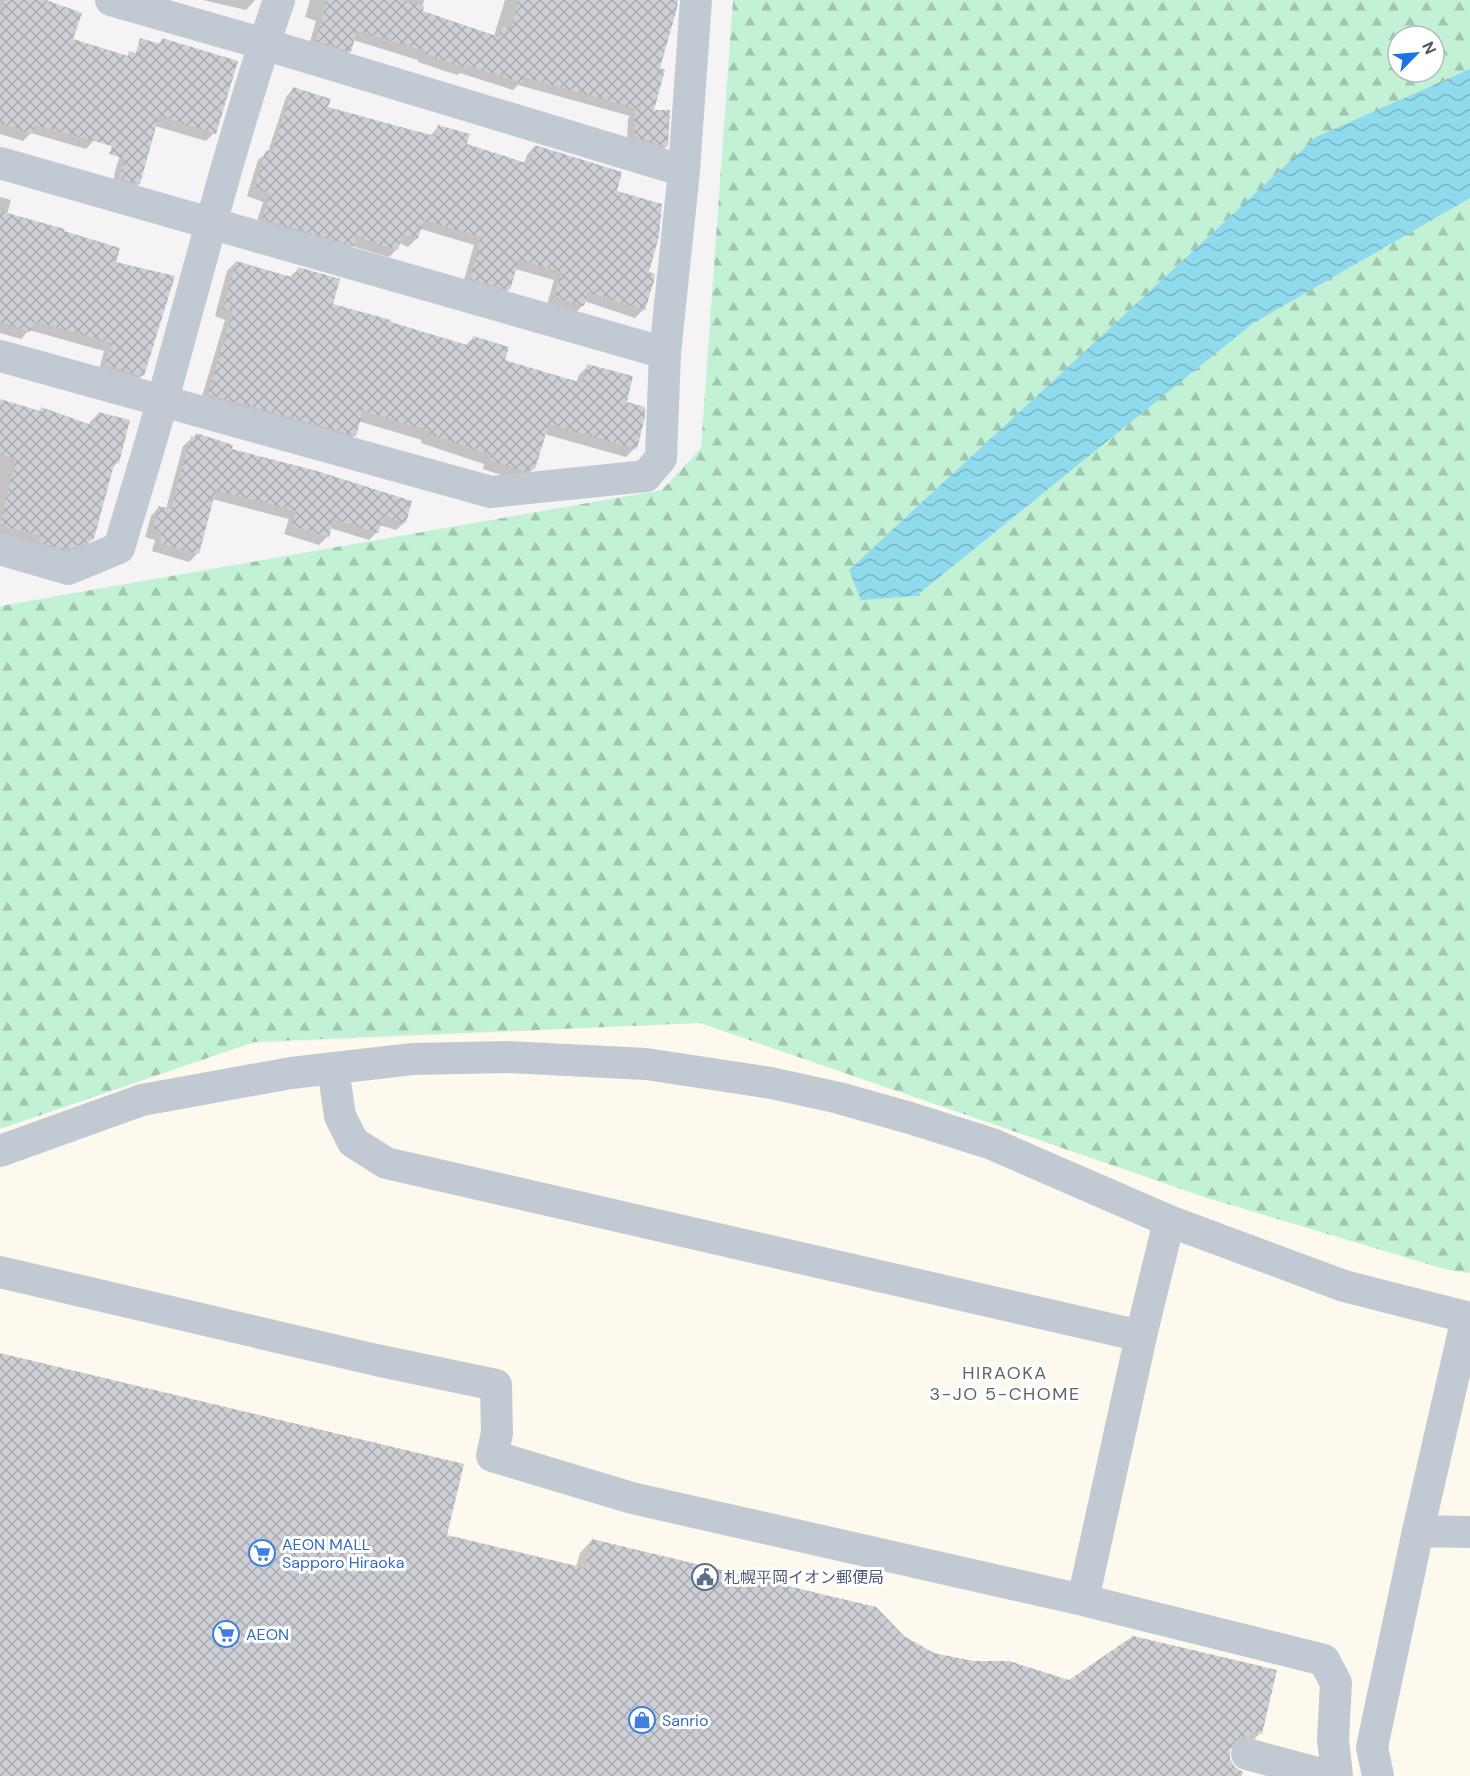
<svg xmlns="http://www.w3.org/2000/svg" width="1470" height="1776" font-family="'DM Sans','Noto Sans JP',sans-serif">
	<defs>
		<pattern id="forest-firs" width="22" height="20" patternUnits="userSpaceOnUse" patternTransform="scale(1.5)"><rect width="22" height="20" fill="#c3f1d5"/><path d="M5 1l3.5 6h-7zM16 11l3.5 6h-7z" fill="#a0c6b0"/></pattern>
		<pattern id="water-waves" width="16" height="10" patternUnits="userSpaceOnUse" patternTransform="scale(1.5)"><rect width="16" height="10" fill="#90daee"/><path d="M0 5q4-4 8 0t8 0" fill="none" stroke="#78b4c4"/></pattern>
		<pattern id="building-cross-hatch" width="8" height="8" patternUnits="userSpaceOnUse" patternTransform="scale(1.5)"><rect width="8" height="8" fill="#cdcfd5"/><path d="M0 0l8 8M0 8l8-8" fill="none" stroke="#a8abb0"/></pattern>
	</defs>
	<rect width="100%" height="100%" fill="#f5f3f3"/>
	<path fill="#fdf9ef" d="M700,1023l504,174 244,73 22,3v503h-1470v-647l252,-85z"/>
	<path fill="url(#forest-firs)" fill-rule="evenodd" d="M733,0h737v1273l-22,-3 -244,-73 -504,-174 -446,19 -254,87v-523l662,-116 39,-42zM1398,36h36v36h-36z"/>
	<path fill="url(#water-waves)" d="M1470,69v129l-218,126 -336,272 -55,4 -12,-30 467,-433z"/>
	<path fill="#0003" d="M0,0h29l42,40 23,100 -8,9 -55,-16 -8,8 -23,-7z
		M203,0h52l-9,10z
		M310,0h114l-3,12 73,24 11,-36h167l-14,69 -6,42 17,1 -3,35 -8,8 -31,-10 1,-26 2,-3 -112,-31 -5,5 -53,-17 -3,2 -39,-13v-2l-65,-20 -3,11 -8,8 -34,-10 8,-28 -11,-4z
		M163,40l51,93 -8,8 -51,-15 -16,58 -8,8 -19,-5 4,-19 38,-120z
		M294,88l33,20 103,28 9,-10 26,19 59,19 3,-9 8,-9 80,46 32,81 -4,37 -8,8 -51,-17 -1,4 -9,9 -27,-9 7,-25 -39,-11 -6,20 -8,9 -39,-11 12,-42 -53,-16 -4,9 -9,9 -9,-4 -2,6 -8,8 -37,-11 -7,7 -90,-26 8,-25 -16,-6 11,-36 10,-8 18,-55z
		M0,197l11,3 -4,14 55,18 52,31 29,112 -9,8 -36,-10 6,-22 -75,-21 -8,9 -21,-6z
		M236,262l53,16 9,-9 33,36 134,41 9,-9 29,24 73,22 3,-8 9,-9 37,37 10,45 -9,9 -82,-23 -11,35 -9,9 -10,1 -31,-10 1,-5 -63,-21 1,-3 -64,-19 -3,14 -9,9 -146,-41 25,-83 -10,-4 12,-45z
		M0,400l38,12 4,-3 47,17 1,-4 9,-9 19,49 -7,7 -18,69 -9,9 -26,11 -58,-17z
		M196,435l34,15 175,72 -9,8 -17,-5 -2,7 -8,8 -39,-12 -2,8 -9,9 -35,-11 5,-15 -77,-20 -15,55 -8,8 -37,-11 3,-11 -10,-3 6,-21 8,-9 7,2 17,-63z
		M0,1354l446,182 130,31 4,-14 12,-13 311,97 30,17 136,27 191,52 -12,13 -20,3v9l12,18h-1240z"/>
	<path fill="url(#building-cross-hatch)" d="M5,0h41l36,13 -9,26 55,17 1,-5 7,2 4,-15 20,6 2,-6 76,23 -22,73 -57,-18 -19,68 -21,-6 6,-19 -16,-5 3,-8 -77,-21 -3,9 -32,-11v-110z
		M327,0h77l20,6 -1,5 76,26 3,-11 9,2 8,-28h159l-1,8 -17,60 5,2 -11,40h16l-2,37 -33,-10v-28l7,1 -118,-33 -2,6 -54,-18 -1,3 -42,-14 1,-3 -69,-20 -6,21 -35,-11z
		M293,87l38,12 -3,8 69,19 38,10 3,-11 32,9 -3,10 62,20 6,-19 87,27 -5,19 45,13 -3,32 -10,36 6,2 -1,7 -9,29 -57,-18 -4,14 -30,-9 8,-25 -43,-12 -9,30 -40,-11 11,-42 -57,-17 -6,19 -15,-5 -5,16 -41,-13 -3,9 -92,-27 8,-26 -16,-5 12,-38 6,2z
		M0,211l65,18 -1,2 56,17 -4,14 59,14 -31,100 -39,-11 7,-22 -78,-22 -4,11 -30,-10z
		M236,261l59,17 3,-11 42,12 -7,25 58,16v2l79,24 3,-10 36,11 -4,13 77,23 5,-19 46,12 -6,26 18,5v10l-8,32 -88,-25 -14,45 -12,2 -33,-11 2,-5 -63,-21 1,-3 -67,-20 -7,25 -148,-42 25,-83 -10,-3z
		M0,399l40,12 1,-4 53,19 4,-14 32,8 -11,43 -4,-2 -21,78 -27,11 -28,-8 1,-6 -40,-11 16,-66 -16,-5z
		M196,433l37,12 -1,4 85,22 95,30 -6,22 -22,-7 -6,17 -44,-14 -5,18 -37,-11 4,-15 -80,-21 -17,64 -39,-11 2,-11 -9,-3 6,-23 12,3 20,-73 4,1z
		M0,1353l464,111 -17,71 138,33 7,-29 284,68 28,29 30,17 39,8h36l60,19 64,-44 144,34 -15,64 -10,-3 -1,6h-9l-7,4 -5,8v10l5,8 8,5 -1,4h-1242z"/>
	<g fill="none" stroke-linecap="round" stroke-linejoin="round">
		<path stroke="#c1cad2" stroke-width="32" d="M111,0l153,44 420,127
			M0,163l665,190
			M0,356l491,136 155,-16 15,-18 4,-105 19,-182 12,-171
			M0,549l68,20 51,-21c15,-50 30,-99 44,-149 37,-133 71,-268 116,-399
			M333,1068l7,48 13,26 33,21 755,173
			M0,1151l142,-51 149,-27 122,-14 94,-2 139,7 125,19 68,15 71,20 82,26 177,77 175,65 126,32
			M0,1272l376,88 120,25 1,48 -5,23 140,42 451,102 58,-264 28,-115
			M1418,1531l52,1
			M1083,1600l241,60 12,23 -3,56 4,37
			M1247,1754l81,22
			M1378,1776l-6,-29 46,-216 49,-213"/>
	</g>
	<defs>
		<symbol id="supermarket-ring" viewBox="-11 -11 22 22"><circle r="9.5" fill="#fff" stroke="#3f7fe0" stroke-width="1.5"/><path d="M-6-5.5h2.5l.6 2H6L4.5 2H-2.5L-4.4-4H-6ZM-1.5 3.2a1.3 1.3 0 1 0 .1 0ZM3 3.2a1.3 1.3 0 1 0 .1 0Z" fill="#3f7fe0"/></symbol>
		<symbol id="civic-ring" viewBox="-11 -11 22 22"><circle r="9.5" fill="#fff" stroke="#5c6f8a" stroke-width="1.5"/><path d="M-.6-6.5H3V-4.5H.6V-3L4-1V1h2V6H-6V1h2V-1L-.6-3ZM-1.2 2.5V6h2.4V2.5Z" fill="#5c6f8a"/></symbol>
		<symbol id="shop-ring" viewBox="-11 -11 22 22"><circle r="9.5" fill="#fff" stroke="#3f7fe0" stroke-width="1.5"/><path d="M-5-2.5h2.3a2.7 3.5 0 0 1 5.4 0H5L5.5 6h-11ZM-1.5-2.5h3a1.5 2.3 0 0 0-3 0Z" fill="#3f7fe0"/></symbol>
	</defs>
	<g fill-rule="evenodd">
		<use href="#supermarket-ring" x="247" y="1538" width="30" height="30"/>
		<use href="#civic-ring" x="690" y="1562" width="30" height="30"/>
		<use href="#supermarket-ring" x="211" y="1619" width="30" height="30"/>
		<use href="#shop-ring" x="627" y="1705" width="30" height="30"/>
	</g>
	<g text-anchor="middle" dominant-baseline="central" stroke-width="6" stroke-linejoin="round" paint-order="stroke">
		<g font-size="16" fill="#366cbe" stroke="#fff" text-anchor="start">
			<text x="282" y="1544">AEON MALL<tspan x="282" dy="18">Sapporo Hiraoka</tspan></text>
			<text x="246" y="1634">AEON</text>
			<text x="662" y="1720">Sanrio</text>
		</g>
		<g font-size="16" fill="#4e5e75" stroke="#fff" text-anchor="start">
			<text x="724" y="1577">札幌平岡イオン郵便局</text>
		</g>
		<g font-size="18" letter-spacing="1.5" fill="#5f6368" stroke="#fff">
			<text x="1005" y="1373">HIRAOKA<tspan x="1005" dy="21">3-JO 5-CHOME</tspan></text>
		</g>
	</g>
	<g transform="translate(1416 54) rotate(65)"><circle r="28" fill="#ffffff" stroke="#b7bbc0" stroke-width="1.5"/>
	<path d="M0-4.5L10 22L0 15L-10 22Z" fill="#1a73e8"/>
	<text y="-9" font-size="16" font-weight="bold" text-anchor="middle" fill="#4a5661">N</text>
	</g>
</svg>
